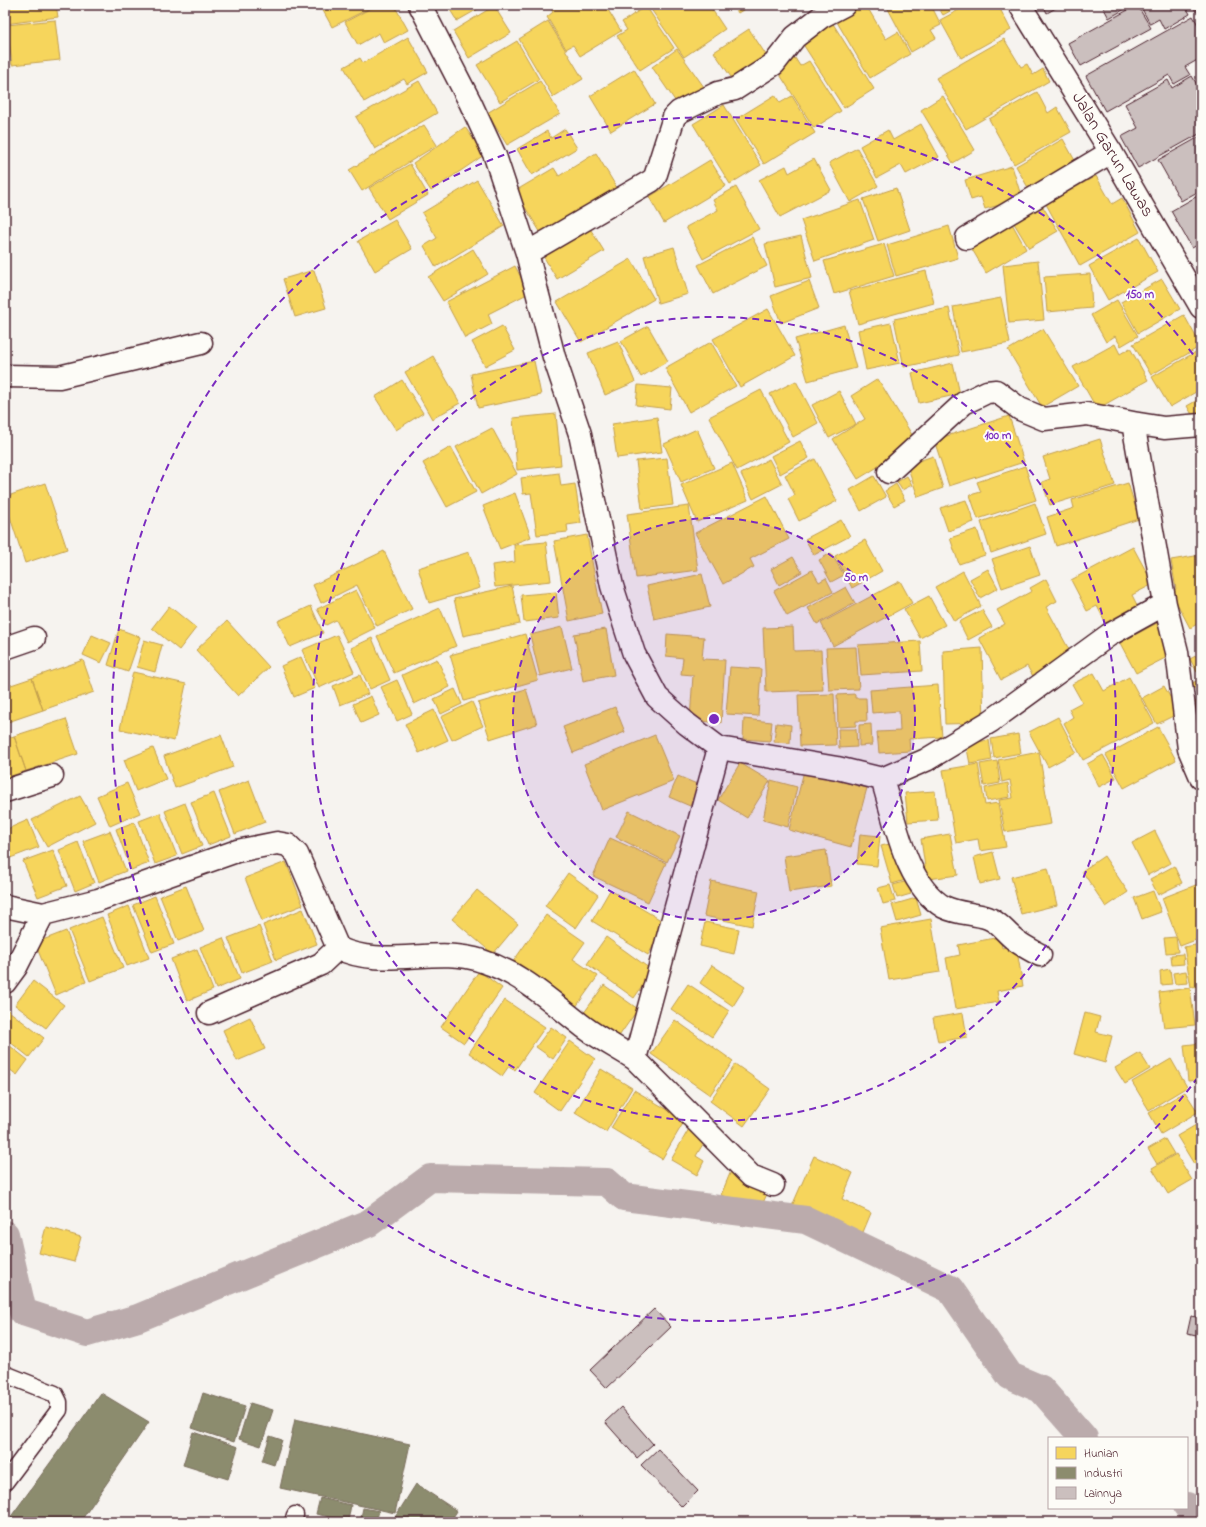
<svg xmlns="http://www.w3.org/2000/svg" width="1206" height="1527" font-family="'Indie Flower',sans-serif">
	<rect width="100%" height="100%" fill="#f6f3ef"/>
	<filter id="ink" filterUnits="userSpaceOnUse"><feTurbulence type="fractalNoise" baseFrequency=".025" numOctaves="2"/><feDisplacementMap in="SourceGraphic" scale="8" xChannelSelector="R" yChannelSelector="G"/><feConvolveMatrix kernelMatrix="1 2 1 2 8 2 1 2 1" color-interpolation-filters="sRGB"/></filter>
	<g filter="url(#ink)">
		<path fill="#f6d55c" stroke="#c29e4d" d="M5,5h51l2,12 -53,7z
			M320,5h46l2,4 -36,18z
			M377,5h17l14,25 -24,13 -5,-10 -21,12 -13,-23z
			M447,5h38l-28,16z
			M549,5h56l16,26 -41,25 -7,-11 -7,4 -19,-32 6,-5z
			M648,5h61l16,24 -41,28z
			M733,5h18l-13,8z
			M792,5h12l-9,5z
			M854,5h12l20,34 12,-7 12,22 -40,24 -36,-61z
			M886,5h45l10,20 -10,5 5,8 -25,14z
			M937,5h24l-18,10z
			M968,5h30l13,25 -50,28 -21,-38z
			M494,6l17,27 -42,25 -16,-27z
			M646,6l28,42 -34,22 -23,-34 10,-6 -5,-8z
			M830,19l44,70 -30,19 -45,-70z
			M55,20l5,40 -48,5 -5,-40z
			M548,21l35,58 -30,18 -34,-58z
			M749,29l19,29 -35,22 -19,-28z
			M408,37l20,35 -21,12 -3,-5 -40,23 -20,-35 16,-9 3,5z
			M1004,39l17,28 6,-3 6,11 10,-6 6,12 -83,48 -30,-51z
			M517,41l22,38 -39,23 -23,-37z
			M677,49l27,38 -26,18 -26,-38z
			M795,58l5,8 9,-5 32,50 -27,17 -37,-58z
			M634,69l21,35 -44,27 -21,-35z
			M419,81l18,32 -62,36 -19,-32z
			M540,81l20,33 -53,31 -20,-32z
			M1037,92l11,21 9,-6 14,25 -57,32 -25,-45z
			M775,95l5,8 12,-7 23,37 -51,31 -28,-45z
			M943,96l32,54 -22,13 -32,-53z
			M724,105l37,60 -31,19 -37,-60z
			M921,124l18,33 -33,17 -5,-9 -24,13 -17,-32 28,-16 5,10z
			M424,125l13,20 -75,46 -13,-21z
			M465,127l19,28 -53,36 -18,-28z
			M565,129l12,19 -45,27 -15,-26 30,-18 4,7z
			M1063,139l15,27 -47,27 -15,-27z
			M857,148l21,38 -28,16 -21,-39z
			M596,153l24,40 -76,45 -29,-47 39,-23 5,8z
			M814,159l17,31 -51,27 -21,-37 27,-14 3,7z
			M710,160l16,26 -62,37 -15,-26z
			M410,164l18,31 -40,24 -19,-31z
			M1012,166l10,33 -37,10 -4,-12 -10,3 -6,-20z
			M1096,176l16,28 10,-6 18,34 -60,34 -34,-62z
			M477,180l27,46 -68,41 -12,-21 13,-8 -15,-25z
			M736,187l23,42 -56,30 -17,-32 32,-17 -5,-10z
			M896,188l14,42 -32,11 -15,-42z
			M1038,199l20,32 -29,17 -20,-33z
			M860,200l14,40 -59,21 -14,-41z
			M395,220l17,29 -37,22 -17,-30z
			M1010,220l16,29 -40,24 -17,-29z
			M949,226l9,32 -62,18 -9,-31z
			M589,227l15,24 -47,28 -15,-25z
			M801,236l11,42 -37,9 -10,-43z
			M752,237l15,29 -54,28 -15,-29z
			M1139,238l19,34 -50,28 -19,-34z
			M884,244l10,32 -60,18 -10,-33z
			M674,247l14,47 -30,9 -14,-47z
			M473,249l15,25 -45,27 -15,-24z
			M631,259l23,40 -73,43 -24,-40z
			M1038,261l6,59 -35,3 -6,-58z
			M515,266l14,27 -41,21 4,10 -27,14 -19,-36z
			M314,270l12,38 -31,9 -12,-38z
			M926,271l8,32 -76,21 -9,-33z
			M1090,274l2,34 -45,4 -3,-35z
			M1162,279l18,30 -42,24 -17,-31z
			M809,281l10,27 -38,15 -10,-27z
			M1001,298l9,45 -49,9 -8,-45z
			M1117,300l21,36 -17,10 -6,-10 -9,6 -15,-27z
			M949,308l10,47 -55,12 -10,-48z
			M768,309l27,47 -55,31 -27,-48z
			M1184,315l17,31 -50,29 -18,-31z
			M891,323l9,40 -34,7 -8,-40z
			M844,325l12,43 -48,13 -13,-42z
			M502,326l13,24 -30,16 -13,-24z
			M648,326l20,35 -27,16 -20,-36z
			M1043,329l35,57 -36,21 -34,-57z
			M618,341l17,41 -30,13 -17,-42z
			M711,342l25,44 -47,26 -24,-44z
			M1115,344l5,10 10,-6 18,32 -51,29 -24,-42z
			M1201,349v40l-31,18 -18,-30z
			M433,356l27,47 -28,16 -27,-47z
			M534,361l7,34 -63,13 -7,-34z
			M953,363l7,31 -41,9 -7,-30z
			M878,379l39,64 -59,36 -25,-40 32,-20 -14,-23z
			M402,380l21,33 -27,17 -21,-33z
			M796,381l22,42 -25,14 -23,-43z
			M638,385l34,3 -2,21 -34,-4z
			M761,390l28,52 -52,28 -28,-53z
			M839,391l17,33 -27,14 -17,-33z
			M1201,398v23l-4,2 -10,-17z
			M556,414l5,51 -44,5 -4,-52z
			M1009,416l15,46 -75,24 -15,-46z
			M657,417l5,35 -45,6 -5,-34z
			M492,428l25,46 -36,20 -25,-47z
			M697,429l17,39 -33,14 -17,-38z
			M1100,439l15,46 -65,20 -8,-23 8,-3 -7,-22z
			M800,441l9,17 -29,16 -9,-18z
			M451,447l25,45 -29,15 -24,-44z
			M933,456l10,32 -25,9 -11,-32z
			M667,458l6,47 -31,4 -6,-48z
			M769,459l13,25 -29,15 -12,-25z
			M815,459l22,42 -38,20 -11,-22 7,-4 -10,-20z
			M732,463l16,37 -51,22 -16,-37z
			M1025,466l11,34 -58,19 -8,-24 11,-3 -4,-10z
			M559,473l2,13 14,-2 6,39 -14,2 1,7 -31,3 -6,-42 -8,1 -2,-16z
			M874,476l12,21 -25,14 -11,-21z
			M907,476l5,9 -10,5 -5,-8z
			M45,483l22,66 -42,14 -20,-61v-5z
			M1128,483l11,36 -83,27 -9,-29 27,-9 -2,-8z
			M896,484l9,16 -11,6 -9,-15z
			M515,493l16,44 -31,12 -17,-43z
			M767,496l22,43 -39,20 4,8 -31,17 -28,-51z
			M966,500l8,22 -26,9 -8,-23z
			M1035,503l11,31 -55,19 -10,-31z
			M689,506l9,64 -62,8 -9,-64z
			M841,520l9,16 -36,19 -9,-16z
			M977,529l8,26 -26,9 -9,-26z
			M587,535l15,79 -33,7 -15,-80z
			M865,540l17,31 -30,17 -17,-32z
			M546,542l5,39 -56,6 -3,-22 23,-3 -1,-17z
			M1030,546l10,29 -38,13 -10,-29z
			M1133,547l20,37 -21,11 9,18 -32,16 -12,-23 -10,5 -16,-31z
			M384,551l28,58 -35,17 -20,-41 -36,18 -8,-18z
			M469,552l11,36 -51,15 -11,-35z
			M831,553l13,22 -13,7 -12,-22z
			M1201,555v67l-11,6 -19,-36 5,-3 -5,-29z
			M793,557l9,15 -23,13 -8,-16z
			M988,569l10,19 -18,10 -10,-19z
			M812,570l7,12 7,-4 7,14 -46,24 -13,-25z
			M963,571l18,35 -27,15 -19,-34z
			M702,574l8,33 -56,12 -7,-33z
			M1046,579l11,22 -11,6 27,50 -39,21 -7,-12 -26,14 -22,-42 26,-14 -8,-14 35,-19 -2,-3z
			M900,581l12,22 -79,43 -12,-23z
			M512,586l8,38 -57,12 -9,-37z
			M846,587l9,16 -38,21 -9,-16z
			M356,590l19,38 -28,14 -11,-22 -10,5 -9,-16z
			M556,592l3,26 -35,4 -3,-27z
			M929,596l16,29 -25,13 -16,-29z
			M169,606l27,22 -17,22 -27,-22z
			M311,606l12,27 -33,14 -12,-26z
			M440,608l16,38 -62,27 -17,-37z
			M982,610l10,17 -24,13 -9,-18z
			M227,621l42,46 -31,29 -42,-46z
			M1157,623l16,31 -37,19 -16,-30z
			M562,627l10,41 -32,8 -10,-41z
			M793,627l1,24 27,-1 2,40 -57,2 -3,-64z
			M119,629l21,8 -12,35 -20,-7z
			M606,629l8,46 -31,6 -9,-47z
			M525,634l13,46 -74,21 -14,-46z
			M667,634l37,3 -2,22 23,1 -4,63 -31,-3 3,-45 -12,-1 2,-16 -17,-2z
			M92,635l19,8 -10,20 -18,-8z
			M337,635l17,37 -35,16 -17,-38z
			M372,638l18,42 -20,9 -19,-41z
			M144,640l18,5 -7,27 -18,-5z
			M920,641l2,30 -61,4 -3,-30z
			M856,647l3,42 -30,1 -3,-42z
			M982,648l2,75 -39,1 -2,-73z
			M1201,653v17l-4,2 -7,-13z
			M301,657l14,31 -21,9 -13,-31z
			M437,659l13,28 -36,17 -12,-29z
			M83,660l11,32 -51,18 -11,-32z
			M730,667l31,2 -3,47 -32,-2z
			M133,672l53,12 -12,57 -54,-12z
			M1094,673l10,18 25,-14 25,46 -71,37 -19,-37 9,-6 -4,-8 13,-7 -10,-18z
			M360,675l8,19 -28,11 -7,-19z
			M32,678l11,32 -38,13v-36z
			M1201,679v40l-8,-16 8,-4 -9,-16z
			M397,680l15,34 -15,7 -16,-34z
			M938,685l4,52 -33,2 1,12 -31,2 -2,-21 23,-1 -1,-20 -27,2 -2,-23z
			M1164,686l15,27 -22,11 -15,-26z
			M455,689l7,15 -21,10 -7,-15z
			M526,689l11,35 -47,15 -12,-36z
			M834,694l2,51 -36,1 -2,-51z
			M855,694v4h11l1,23h-11v5l-18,1 -1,-32z
			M371,696l8,19 -18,8 -8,-19z
			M472,702l11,24 -31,14 -11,-23z
			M615,707l10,25 -52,21 -10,-26z
			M434,710l14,30 -29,13 -14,-29z
			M1058,717l18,35 -28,15 -19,-35z
			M66,719l12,35 -52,17 -12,-35z
			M744,719l28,3 -2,19 -27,-2z
			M776,723l15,2 -1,18 -16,-1z
			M871,724l1,21 -13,1v-21z
			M1158,727l18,33 -52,28 -18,-33z
			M838,729h18l1,18 -18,1z
			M1018,734l3,19 -27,5 -3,-19z
			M221,735l12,32 -58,21 -11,-32z
			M655,735l19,46 -72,29 -18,-46z
			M14,736l12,35 -21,7v-39z
			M989,740l3,20 -22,4 -4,-20z
			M153,748l13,31 -30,12 -12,-31z
			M1039,752l12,72 -46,8 -6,-32 14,-2 -3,-18 -8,2 -4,-22z
			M1103,755l13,23 -17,9 -12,-23z
			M997,761l3,22 -16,3 -4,-22z
			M740,763l30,18 -23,37 -29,-18z
			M978,764l7,41 13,-2 8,44 -26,4 -2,-12 -22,4 -13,-73z
			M804,771l63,17 -16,59 -62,-17z
			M678,776l21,9 -9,21 -21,-9z
			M249,780l16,42 -30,12 -16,-42z
			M771,780l26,7 -9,40 -25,-7z
			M127,783l13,30 -30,13 -13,-30z
			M1008,783l2,14 -23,4 -2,-13z
			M935,791l3,29 -30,2 -3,-29z
			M214,793l17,43 -23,9 -17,-43z
			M80,796l15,26 -48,25 -15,-27z
			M185,803l17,43 -20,8 -17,-43z
			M629,811l51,25 -13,26 -51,-25z
			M160,813l17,43 -22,8 -16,-43z
			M28,820l11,27 -34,13v-30z
			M134,822l15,41 -18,7 -15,-41z
			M110,831l16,40 -27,11 -16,-41z
			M1155,831l16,32 -23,12 -16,-32z
			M860,834l20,2 -3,30 -20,-2z
			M950,834l8,41 -37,5 -2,-12 6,-1 -4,-28z
			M610,838l56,25 -18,39 -55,-26z
			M78,842l16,41 -19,8 -16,-41z
			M898,842l11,37 -17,5 -11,-38z
			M53,850l14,36 -29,11 -15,-36z
			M826,850l5,36 -42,6 -5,-36z
			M993,852l7,27 -20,5 -6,-27z
			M1104,856l24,36 -22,15 -24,-36z
			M286,862l17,43 -41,16 -17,-43z
			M1174,866l8,17 -24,12 -8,-16z
			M1048,868l9,37 -36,9 -10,-37z
			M568,873l30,22 -22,33 -31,-22z
			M711,881l48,10 -7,35 -48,-10z
			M908,881l3,13 -14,4 -4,-13z
			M1201,883v55l-21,8 -18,-48z
			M890,885l5,16 -12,3 -5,-16z
			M186,886l18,45 -26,10 -18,-45z
			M477,890l41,34 -25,30 -41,-35z
			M610,890l56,33 -18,32 -56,-34z
			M1153,891l8,21 -19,7 -8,-21z
			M155,896l19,48 -22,8 -19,-47z
			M916,898l5,17 -24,7 -5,-17z
			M129,906l20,52 -22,8 -20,-51z
			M303,909l14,35 -41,16 -13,-35z
			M546,915l39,27 -12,17 25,17 -25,35 -63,-45z
			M102,917l21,51 -33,13 -21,-51z
			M931,919l9,53 -51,8 -9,-52z
			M705,922l34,7 -5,25 -34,-8z
			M259,926l14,35 -31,12 -14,-35z
			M66,931l20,51 -30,13 -21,-52z
			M606,937l47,34 -19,27 -47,-34z
			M1000,937l2,11 14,-3 7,41 -26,5 2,11 -44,7 -9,-51 14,-3 -2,-10z
			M1176,937l2,15 -12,1 -2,-15z
			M223,938l17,41 -24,10 -16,-42z
			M1201,944v42l-10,1 -7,-40z
			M197,949l16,41 -26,11 -16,-42z
			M1183,954l1,10 -12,1 -1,-10z
			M712,965l33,22 -12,19 -33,-23z
			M1170,969l2,15 -11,1 -1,-14z
			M479,971l23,17 -38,55 -23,-16z
			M1186,971l2,12 -13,1 -2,-11z
			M33,981l31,24 -18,23 -31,-23z
			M688,984l41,27 -17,26 -41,-28z
			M604,985l34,24 -23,33 -34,-25z
			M1190,988l5,37 -31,3 -5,-36z
			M505,1000l40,27 -30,43 -6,-4 -7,10 -33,-23z
			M5,1008l39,30 -15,19 -24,-19z
			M963,1013l4,24 -29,5 -5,-24z
			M1085,1013l15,4 -4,15 16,4 -7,27 -31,-9z
			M250,1017l15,32 -28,12 -14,-31z
			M675,1020l58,41 -23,34 -59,-41z
			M551,1027l16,11 -14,21 -17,-12z
			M570,1041l25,18 -35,52 -25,-18z
			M5,1042l23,18 -11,15 -12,-9z
			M1201,1043v37l-13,1 -4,-36z
			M1140,1053l10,16 -25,15 -10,-16z
			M1171,1059l16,28 -38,23 -17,-28z
			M735,1064l35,25 -26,37 -34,-25z
			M601,1069l31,19 -26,44 -31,-19z
			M5,1071l6,5 -6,8z
			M634,1090l51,30 -23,39 -51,-31z
			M1185,1092l13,20 -37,22 -12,-21z
			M1201,1122v37l-7,5 -17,-28z
			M690,1127l17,10 -11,19 8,5 -7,14 -26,-15z
			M1165,1139l9,15 -17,10 -9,-15z
			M1176,1154l16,26 -24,14 -16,-26z
			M814,1156l39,17 -11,26 29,14 -10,24 -69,-31z
			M731,1171l39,16 -11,25 -38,-17z
			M46,1227l35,10 -7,25 -35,-9z"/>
		<path fill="#8c8c6e" stroke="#786b5a" d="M101,1393l48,29 -69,100h-73z
			M203,1393l42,13 -11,36 -42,-14z
			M250,1403l23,7 -12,36 -22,-7z
			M295,1419l115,25 -15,69 -115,-25z
			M193,1432l45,15 -10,32 -45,-14z
			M270,1436l12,4 -8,25 -12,-4z
			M416,1484l41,27 -7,11h-58z
			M320,1498l31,7 -3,16 -32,-7z
			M363,1508l16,3 -3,11h-16z"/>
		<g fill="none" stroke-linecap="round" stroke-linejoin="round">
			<path stroke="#8e7378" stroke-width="8" d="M1195,5l6,6"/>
			<path stroke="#bbabac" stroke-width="28" d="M5,1234l18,78 64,21 51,-15 231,-95 61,-45 177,4 17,15 182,23 144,69 60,87 31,13 43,49
				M1187,1506l14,13"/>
		</g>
		<path fill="#cbbfbe" stroke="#4a1f2b" d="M1043,5h18l-14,8z
			M1102,5h30l-23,13z
			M1137,5l14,23 -70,38 -13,-23z
			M1140,5h45l5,9 -26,15 -5,-10 -9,5z
			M1193,16l8,14v28l-16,9 5,8 -16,9 -5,-9 -64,36 -19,-35z
			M1192,76l9,16v41l-63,35 -17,-31 17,-9 -13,-24 43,-24 4,8z
			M1201,136v54l-20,11 -23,-41z
			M1201,194v49l-9,5 -21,-37z
			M1201,254v12l-5,-9z
			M654,1309l17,18 -64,61 -17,-18z
			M1191,1316l10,2v19l-14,-3z
			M621,1407l32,37 -16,14 -32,-36z
			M658,1449l40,42 -16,16 -41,-42z"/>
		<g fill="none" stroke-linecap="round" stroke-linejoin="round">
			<defs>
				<path id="service" d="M5,1374l50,20 4,8v8l-54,72
					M293,1522l2,-7"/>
				<path id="minor" d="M967,238l144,-86
					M527,253l124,-72 4,-4 19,-60 5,-5 39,-19 17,-4 39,-25 21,-27 26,-20 23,-12
					M5,376l54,1 142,-34
					M1201,425l-37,3 -31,-5 32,181 12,48 12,97 12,28
					M889,472l75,-69 23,-11 9,-1 24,18 24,10 43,-5 46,9
					M5,648l29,-10
					M719,748l118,20 45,11 44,-19 65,-39 118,-86 56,-31
					M882,779c13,40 23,106 62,128 14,7 30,6 44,11 11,4 17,14 26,21 7,6 17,11 26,16
					M5,791l47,-15
					M5,906l38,8 55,-14 139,-49 40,-8 11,2 9,9 41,94c45,22 98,-3 144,13 41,13 68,40 102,66 16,12 34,21 51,32l84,-311 -32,-24 -30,-27 -23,-43 -22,-68 -32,-152 -26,-77 -27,-104 -32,-97 -25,-54 -50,-97
					M5,982l11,-15 27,-53
					M209,1013l112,-49 17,-16
					M635,1059l116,117 22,9"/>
				<path id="secondary" d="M1020,5l91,147 90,155"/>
			</defs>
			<use href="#service" stroke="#4a1f2b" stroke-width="19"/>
			<use href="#minor" stroke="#4a1f2b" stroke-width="25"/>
			<use href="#secondary" stroke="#4a1f2b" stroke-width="25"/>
			<use href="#service" stroke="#fdfcf7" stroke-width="16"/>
			<use href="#minor" stroke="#fdfcf7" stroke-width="22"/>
			<use href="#secondary" stroke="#fdfcf7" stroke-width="22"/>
		</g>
	</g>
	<circle cx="714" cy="719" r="201" fill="#7b2cbf" fill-opacity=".12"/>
	<g fill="none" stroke="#7b2cbf" stroke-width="2" stroke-dasharray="7 5">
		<circle cx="714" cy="719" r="201"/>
		<circle cx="714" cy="719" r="402"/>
		<path d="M1198 1077A602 602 0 1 1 1198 361"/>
	</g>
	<g text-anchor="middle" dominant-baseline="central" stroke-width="4" stroke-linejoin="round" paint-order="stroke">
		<g font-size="18" fill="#4a1f2b" stroke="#fdfcf7">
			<text transform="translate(1112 155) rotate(59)">Jalan Garun Lawas</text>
		</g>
	</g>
	<circle cx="714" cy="719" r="6" fill="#7b2cbf" stroke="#fdfcf7" stroke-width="2"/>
	<g font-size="12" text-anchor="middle" font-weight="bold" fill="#7b2cbf" stroke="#fdfcf7" stroke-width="4" stroke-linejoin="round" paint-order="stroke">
		<text x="1140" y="298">150 m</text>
		<text x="998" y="439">100 m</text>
		<text x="856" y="581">50 m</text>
	</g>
	<rect width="1206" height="1527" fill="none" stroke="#fdfcf7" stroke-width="20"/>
	<rect x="10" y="10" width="1186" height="1507" fill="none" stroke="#4a1f2b" stroke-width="1.5" filter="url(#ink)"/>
	<rect x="1048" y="1437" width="140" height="72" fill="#fdfcf7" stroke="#b5a4a5"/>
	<rect x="1056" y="1447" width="20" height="12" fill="#f6d55c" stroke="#b5a4a5"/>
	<text x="1084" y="1457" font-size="12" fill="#4a1f2b">Hunian</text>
	<rect x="1056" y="1467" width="20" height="12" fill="#8c8c6e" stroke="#b5a4a5"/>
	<text x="1084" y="1477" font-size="12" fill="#4a1f2b">Industri</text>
	<rect x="1056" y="1487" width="20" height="12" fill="#cbbfbe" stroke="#b5a4a5"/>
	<text x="1084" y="1497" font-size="12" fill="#4a1f2b">Lainnya</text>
</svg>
